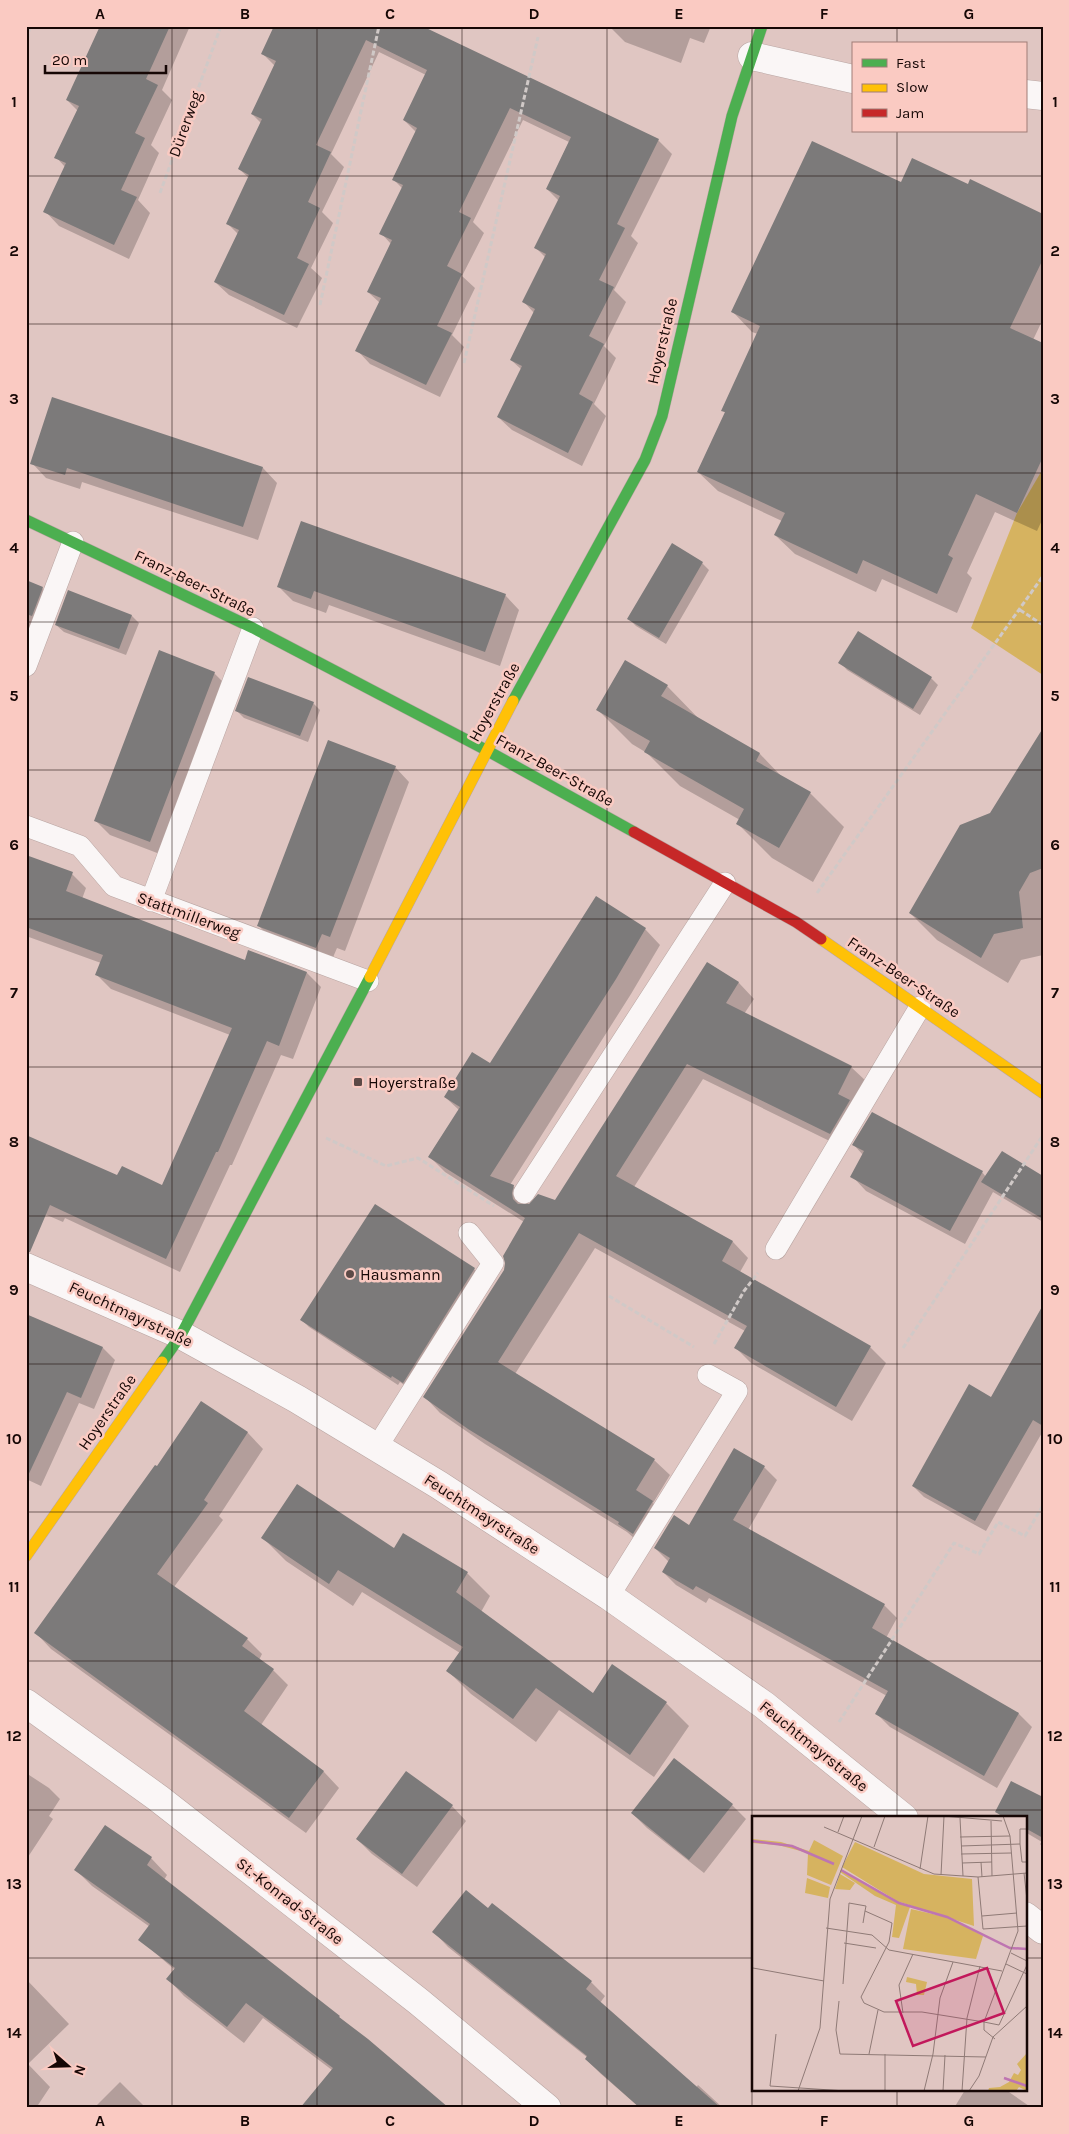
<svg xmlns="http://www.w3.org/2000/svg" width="1069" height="2134" font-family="Karla,sans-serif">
	<rect width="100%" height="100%" fill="#e0c6c2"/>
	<path fill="#d6b360" d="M1041,472h2v203l-72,-47 46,-115z"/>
	<path fill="#0003" d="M102,26h88l-28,64 10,10 -21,45 8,8 -21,47 12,13 -21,46 -70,-33 -14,-15 20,-44 -9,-10 22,-46 -11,-11z
		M418,26l240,114 14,14 -41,82 7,7 -24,47 12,12 -22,44 12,12 -22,46 12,12 -24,50 -70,-36 -14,-13 24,-47 -11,-10 23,-47 -10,-11 22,-44 -10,-10 23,-47 -12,-12 22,-47 -46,-22 -50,102 11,11 -22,43 13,12 -23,47 12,12 -24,50 -70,-33 -13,-14 23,-47 -12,-11 23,-48 -10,-11 22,-44 -10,-10 23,-47 -12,-12 22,-45 -47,-23 -48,102 13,13 -22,45 11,11 -22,45 11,10 -25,50 -68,-33 -14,-13 23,-48 -10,-10 21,-46 -10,-9 22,-46 -9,-9 23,-48 -13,-13z
		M609,26h102l-7,17 -14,-5 -9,25 -56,-21z
		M901,184l67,1 75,30v104l-10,21 10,5v173l-6,13 -42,-19 -28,61 5,5 -15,35 -75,-34 -6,13 -81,-38 -20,-19 7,-14 -64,-30 -20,-19 28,-59 -3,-2 35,-77 -6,-2 -19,-20z
		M26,353l3,2 -3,11z
		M53,399l210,69 14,15 -19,57 -176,-58 -2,7 -34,-11 -14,-15z
		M702,563l7,7 -43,74 -30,-18 -7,-7z
		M26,582l16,6 15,14 -31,46z
		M279,587l226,8 14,15 -19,56 -171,-61 -3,8 -33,-12z
		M132,616l7,7 -13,32 -62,-23 -8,-7z
		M858,633l73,45 7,7 -18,30 -73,-45 -7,-8z
		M214,673l15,15 -64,168 -55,-21 -15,-15z
		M667,686l34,35 59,33 23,24 27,15 34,34 -31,55 -41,-24 -34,-34 2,-4 -60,-34 -33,-33 -15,-9 -34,-34z
		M313,703l7,7 -12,32 -64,-24 -7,-7z
		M395,767l14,15 -64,169 -8,-3 -6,14 -58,-21 -14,-15z
		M1043,773v182l-22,5 -13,23 -71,-43 -27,-27 81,-99z
		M26,857l46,17 14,14 -4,11 163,62 4,-10 58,22 14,14 -28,72 -12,-4 -49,110h-2l-50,107 -115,-54 -2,4 -37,-16 92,-29 45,9 67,-151 -119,-46 -14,-14 4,-12 -75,-27z
		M645,929l15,16 -29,49 -121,191 3,1 16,16 -2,7 29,-7 152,-239 31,20 15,16 -10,15 107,53 16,15 -21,67 -143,-70 -69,108 99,55 15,16 -8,14 130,75 16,16 -34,58 -101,-58 -15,-15 9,-17 -150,-83 -80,126 139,86 16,15 -17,28 15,15 -33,21 -8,-7 -142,-88 -45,-31 -15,-16 80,-127 19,-48 -79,-50 -16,-16 30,-46 -14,-13 46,-32z
		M854,1145l128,27 4,5h57v45l-50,-30 -28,52 -99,-53 -14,-15 11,-21z
		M474,1269l7,7 -71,113 -10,-7 -2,3 -89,-58 -7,-7z
		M1043,1308v123l-57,100 -62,-34 -11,-11 79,-87z
		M26,1315l77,33 12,12 -21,49 -15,-6 -38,83 -15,-7z
		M201,1402l47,31 15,16 -44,67 4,4 -49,67 73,52 15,15 -3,6 14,10 15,15 -27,40 63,47 15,16 -33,45 -255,-184 -15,-16 121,-165z
		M764,1467l13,13 -29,50 136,75 13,13 -11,20 133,76 13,13 -35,61 -107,-61 -13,-13 10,-18 -178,-98 -3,5 -30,-18 -13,-13 6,-10 -14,-14 35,-22z
		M263,1538l131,12 73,23 23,23 -9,16 112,82 73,9 23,23 -35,51 -95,-67 -23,32 -65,-48 -24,-24 13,-17 -98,-61 -9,14 -67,-45z
		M26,1773l23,15 11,11 -11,17 4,3 -27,41z
		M1043,1799v48l-3,-3 2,-2 -17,-10v-14h-22l-6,-6z
		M732,1805l14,14 -42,54 -57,-45 -15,-15z
		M452,1806l14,15 -49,66 -45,-33 -15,-15z
		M151,1858l16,17 -3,5 175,137 108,91 -115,-38 -69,-52 -19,25 -60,-47 -16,-17 7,-9 -35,-30 10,-13 -58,-41 -16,-16z
		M434,1932l157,50 14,14 -5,7 96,85 2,-3 25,23h-83l-39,-34 -15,-15 2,-1 -140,-111z
		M26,1979l43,45 -41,40 22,23 -14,21h-10z
		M120,2082l26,26h-52z
		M965,2090h41l26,18h-78z"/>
	<path fill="#7c7a7a" d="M100,26h70l-24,53 12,6 -23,48 10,5 -24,52 16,7 -23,48 -71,-33 23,-49 -12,-5 25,-52 -13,-6z
		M274,26h148l237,113 -42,85 8,4 -26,52 15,7 -25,49 15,8 -25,50 14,8 -25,51 -71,-36 25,-51 -12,-6 25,-51 -13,-7 24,-48 -12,-6 26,-52 -14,-7 25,-52 -61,-29 -51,104 12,6 -24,48 15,8 -25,52 15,7 -26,52 -71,-34 26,-53 -14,-6 25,-52 -13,-6 24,-49 -11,-5 25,-52 -14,-8 24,-50 -61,-30 -50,105 15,7 -23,50 12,6 -23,50 12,6 -25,51 -70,-33 25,-52 -13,-6 23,-49 -11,-6 24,-50 -11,-5 25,-53 -15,-7z
		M812,141l89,41 11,-24 56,26 2,-5 73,35v45l-33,69 33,15v114l-26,56 -41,-19 -28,61 5,3 -16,36 -74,-34 -6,14 -83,-39 11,-22 -88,-41 28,-60 -4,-1 39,-85 -29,-14z
		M52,397l211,70 -20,60 -176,-59 -2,7 -35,-11z
		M301,521l205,73 -21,58 -171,-61 -3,8 -34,-12z
		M672,543l31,19 -44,76 -32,-19z
		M26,580l17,7 -11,29 -6,-2z
		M68,590l64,25 -13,34 -64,-24z
		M858,631l74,46 -19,32 -75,-46z
		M159,650l56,22 -65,170 -56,-21z
		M625,660l43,25 -7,11 99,57 -4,8 55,31 -32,56 -43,-24 8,-15 -100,-57 6,-11 -54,-31z
		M248,677l66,25 -14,34 -65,-25z
		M1043,728v140l-13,5 -11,19 4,36 -29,6 -13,24 -72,-45 51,-88 30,-12z
		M328,740l68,26 -66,171 -8,-3 -6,14 -59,-22z
		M26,855l47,17 -7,19 179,69 3,-10 59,22 -28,74 -12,-5 -49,111h-2l-50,107 -116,-54 -20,47h-4v-117l91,40 5,-9 40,19 70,-157 -137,-53 8,-20 -77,-28z
		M596,896l50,32 -30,51 -126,197 24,9 -2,8 1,6 5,5h11l9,-10 17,6 152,-238 32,20 -13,21 126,63 -14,28 12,6 -20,34 -143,-70 -71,112 117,65 -11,20 149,85 -35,61 -102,-59 13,-22 -168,-93 -81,129 157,97 -19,31 17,11 -20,33 -15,-10 1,-2 -151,-93 -45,-32 81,-127 1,-7 -2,-7 22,-38 -97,-61 32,-50 -16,-10 28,-45 18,11z
		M872,1112l111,59 -33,60 -100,-54 14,-26 -12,-6z
		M1002,1151l41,25v43l-62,-37z
		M375,1204l100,64 -72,115 -11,-7 -1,2 -91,-58z
		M1043,1305v121l-10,-6 -58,101 -63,-35 57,-102 22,13z
		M26,1314l77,33 -22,51 -14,-6 -41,88z
		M201,1401l47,31 -44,68 4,3 -51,71 91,64 -6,8 32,23 -30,42 80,60 -35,47 -255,-185 121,-168 2,1z
		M734,1448l31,18 -32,54 152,84 -13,24 147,85 -35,63 -109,-62 13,-23 -192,-105 -3,4 -31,-18 8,-14 -16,-10 20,-33 15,10z
		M297,1484l97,64 9,-15 65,39 -12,20 137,101 19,-29 55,38 -37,53 -94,-67 -23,31 -67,-48 17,-24 -125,-77 -9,14 -68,-46z
		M674,1758l59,46 -44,56 -58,-47z
		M406,1771l47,34 -51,69 -46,-35z
		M1011,1781l32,16v41l-18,-10v-10h-19l-11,-6z
		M105,1825l47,32 -5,8 193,151 -1,1 29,22 81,69h-149l33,-40 -87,-65 -19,24 -61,-48 9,-11 -37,-28 12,-16 -76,-54z
		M466,1890l22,18 4,-5 100,78 -6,8 135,119h-81l-55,-49 2,-3 -155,-124z"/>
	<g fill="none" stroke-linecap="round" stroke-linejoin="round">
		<defs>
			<path id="lane" d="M26,666l47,-124
				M26,826l54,20 34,40 254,95
				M151,901l102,-273
				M524,1193l201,-310
				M776,1249l144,-242
				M377,1447l116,-184 -24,-30
				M609,1596l128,-205 -29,-16"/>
			<path id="street" d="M752,56l101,23
				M1025,94l18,2
				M26,1267l155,68 116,64 142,86 170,111 155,109 140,113
				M26,1703l132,95 260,203 129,107
				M1025,1916l18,14"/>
			<path id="fast" d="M26,520l227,108 233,122 148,82
				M513,701l132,-241 17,-44 70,-300 30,-90
				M162,1362l19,-27 189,-358"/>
			<path id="slow" d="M821,939l222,154
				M370,977l143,-276
				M26,1556l136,-194"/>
			<path id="jam" d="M634,832l162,90 25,17"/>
		</defs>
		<use href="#lane" stroke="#b9a5a2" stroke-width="22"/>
		<use href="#street" stroke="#b9a5a2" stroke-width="29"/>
		<use href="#fast" stroke="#b9a5a2" stroke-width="12"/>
		<use href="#slow" stroke="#b9a5a2" stroke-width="12"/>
		<use href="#jam" stroke="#b9a5a2" stroke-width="12"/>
		<path stroke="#d0c9c7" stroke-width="3" stroke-dasharray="5 2.5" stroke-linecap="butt" d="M26,46l4,-20
			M160,193l61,-167
			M320,305l59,-279
			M464,363l74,-326
			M1020,610l23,15
			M817,893l226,-317
			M326,1138l60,28 32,-8 76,48
			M609,1296l85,51
			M714,1344l30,-53 14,-18
			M903,1348l140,-213
			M839,1722l115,-179 25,11 19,-32 27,14 18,-31"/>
		<use href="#lane" stroke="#faf6f6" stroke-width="21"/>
		<use href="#street" stroke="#faf6f6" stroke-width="28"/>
		<use href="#fast" stroke="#4caf50" stroke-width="11"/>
		<use href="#slow" stroke="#ffc107" stroke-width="11"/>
		<use href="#jam" stroke="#c62828" stroke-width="11"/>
	</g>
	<path fill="none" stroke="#160705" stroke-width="1" stroke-opacity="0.55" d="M172,26v2082M317,26v2082M462,26v2082M607,26v2082M752,26v2082M897,26v18M897,131v1687M26,176h1017M26,324h1017M26,473h1017M26,622h1017M26,770h1017M26,919h1017M26,1067h1017M26,1216h1017M26,1364h1017M26,1512h1017M26,1661h1017M26,1810h1017M26,1958h727M1025,1958h18M897,2090v18"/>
	<g fill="#5d4a47" stroke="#facac2" stroke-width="2">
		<rect x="353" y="1077" width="10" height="10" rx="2.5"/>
		<circle cx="350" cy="1274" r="5"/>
	</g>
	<g text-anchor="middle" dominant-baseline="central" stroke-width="5" stroke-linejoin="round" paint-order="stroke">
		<g font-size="16" fill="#160705" stroke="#facac2">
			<text transform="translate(185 124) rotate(-70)">Dürerweg</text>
			<text transform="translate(662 341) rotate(-77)">Hoyerstraße</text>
			<text transform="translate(195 583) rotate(26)">Franz-Beer-Straße</text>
			<text transform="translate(494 702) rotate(-61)">Hoyerstraße</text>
			<text transform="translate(555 770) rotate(29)">Franz-Beer-Straße</text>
			<text transform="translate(189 915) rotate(20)">Stattmillerweg</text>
			<text transform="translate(904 977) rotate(34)">Franz-Beer-Straße</text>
			<text transform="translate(131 1314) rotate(25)">Feuchtmayrstraße</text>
			<text transform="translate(107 1412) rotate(-55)">Hoyerstraße</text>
			<text transform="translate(482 1514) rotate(33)">Feuchtmayrstraße</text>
			<text transform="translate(814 1746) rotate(39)">Feuchtmayrstraße</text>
			<text transform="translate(290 1901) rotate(38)">St.-Konrad-Straße</text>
		</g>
		<g font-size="16" fill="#160705" stroke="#facac2" text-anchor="start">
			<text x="368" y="1082">Hoyerstraße</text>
			<text x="360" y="1274">Hausmann</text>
		</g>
	</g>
	<g transform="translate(752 1816)">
		<rect width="275" height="275" fill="#e0c6c2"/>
		<path d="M0,23l29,3 28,9 5,-11 29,16 -12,29 -24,-10 1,-22 -30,-8 -26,-2zM103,26l69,32 48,5 2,47 -77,-25 -55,-34zM89,54l26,16 43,21 -11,31 -7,-1 4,-32 -21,-9 -35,-24zM88,58l15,9 -5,7 -15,-1zM55,62l23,9 -2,11 -23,-5zM159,93l39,9 33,18 -7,23 -73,-10zM155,161l20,5 -3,13h-7l-1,-11 -10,-2zM275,237v38l-8,-4 -3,4h-28l1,-3 11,-1 9,-5 5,-9 4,2 3,-5 -4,-6z" fill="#d6b360"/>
		<path fill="none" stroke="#be75b1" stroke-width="2.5" d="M0,25l40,5 42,18M89,54l58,33 48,14 63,31 17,1M252,262l23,8"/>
		<path fill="none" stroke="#8f7a76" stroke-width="1" d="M191,0l59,5M208,2l3,58M239,5l1,55M72,11l110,47 44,3 49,-4M86,16l6,-16M208,21l50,-1M268,28v-15h7M209,30l59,-2 2,18h5M122,31l11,-31M209,38l50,-1M229,46l1,15M210,47l30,-1M168,53l8,-53M272,57l3,27M189,59l3,-59M226,61l5,52 44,-3M230,100l35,-3M74,112l46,7 17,15 113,21M92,127l32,5M259,137l16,8M254,148l21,10M1,152l71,13M91,168l6,-81 17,3 -1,5M109,181l3,6 20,9h38l62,10M109,181l28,-55 3,-19 -27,-12 -2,12M87,185l-3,29 4,24 146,3M151,197l-4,-28 14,-31M232,206l15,3 28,-60M24,218l-6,52 76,5M243,223l-11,-9v-8l34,-91 -8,-95 -7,-20M117,238l9,-44M46,275l22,-63 10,-129 32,-83M133,275v-37M172,275l9,-37 7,-56 13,-36M191,275l2,-36M210,275l5,-73 13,-52M217,275l10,-15 14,-39 34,-31"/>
		<path fill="#c2185b" fill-opacity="0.15" stroke="#c2185b" stroke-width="2.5" d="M235,152l17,45 -91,33 -17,-45z"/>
		<rect width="275" height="275" fill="none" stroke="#160705" stroke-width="2.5"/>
	</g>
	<rect width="1069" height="2134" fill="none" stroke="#facac2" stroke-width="55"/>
	<rect x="852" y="42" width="175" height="90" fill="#facac2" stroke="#9f7c76"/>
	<rect x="862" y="59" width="25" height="8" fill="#4caf50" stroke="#9f7c76"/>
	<text x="896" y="68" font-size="15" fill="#160705">Fast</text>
	<rect x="862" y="84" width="25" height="8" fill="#ffc107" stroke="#9f7c76"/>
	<text x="896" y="92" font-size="15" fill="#160705">Slow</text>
	<rect x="862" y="109" width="25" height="8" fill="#c62828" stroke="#9f7c76"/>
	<text x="896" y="118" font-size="15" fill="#160705">Jam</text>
	<g transform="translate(68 2066) rotate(110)" stroke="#facac2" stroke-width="4" paint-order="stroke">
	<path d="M0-4L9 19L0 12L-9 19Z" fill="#160705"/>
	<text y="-8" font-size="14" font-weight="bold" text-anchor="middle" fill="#160705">N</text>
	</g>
	<path d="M45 65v8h121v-8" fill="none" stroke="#160705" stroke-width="2.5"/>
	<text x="52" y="65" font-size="15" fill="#160705" stroke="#facac2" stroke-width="4" paint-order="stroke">20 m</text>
	<rect x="28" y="28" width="1014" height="2078" fill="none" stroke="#160705" stroke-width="2"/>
	<g font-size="16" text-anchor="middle" font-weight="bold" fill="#160705">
		<text x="100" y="19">A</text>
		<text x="245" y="19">B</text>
		<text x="390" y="19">C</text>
		<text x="534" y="19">D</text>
		<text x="679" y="19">E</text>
		<text x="824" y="19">F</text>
		<text x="969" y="19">G</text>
		<text x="14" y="107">1</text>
		<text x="1055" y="107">1</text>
		<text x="14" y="256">2</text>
		<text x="1055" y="256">2</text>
		<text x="14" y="404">3</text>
		<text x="1055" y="404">3</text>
		<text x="14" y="553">4</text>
		<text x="1055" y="553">4</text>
		<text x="14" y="701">5</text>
		<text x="1055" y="701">5</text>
		<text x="14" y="850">6</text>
		<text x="1055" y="850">6</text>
		<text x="14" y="998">7</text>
		<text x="1055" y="998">7</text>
		<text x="14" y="1147">8</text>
		<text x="1055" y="1147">8</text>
		<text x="14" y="1295">9</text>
		<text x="1055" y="1295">9</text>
		<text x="14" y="1444">10</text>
		<text x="1055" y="1444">10</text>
		<text x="14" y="1592">11</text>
		<text x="1055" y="1592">11</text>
		<text x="14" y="1741">12</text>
		<text x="1055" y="1741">12</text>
		<text x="14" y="1889">13</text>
		<text x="1055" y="1889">13</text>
		<text x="14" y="2038">14</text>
		<text x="1055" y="2038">14</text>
		<text x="100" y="2126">A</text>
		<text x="245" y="2126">B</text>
		<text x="390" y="2126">C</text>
		<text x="534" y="2126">D</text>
		<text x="679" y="2126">E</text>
		<text x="824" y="2126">F</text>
		<text x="969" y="2126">G</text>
	</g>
</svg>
